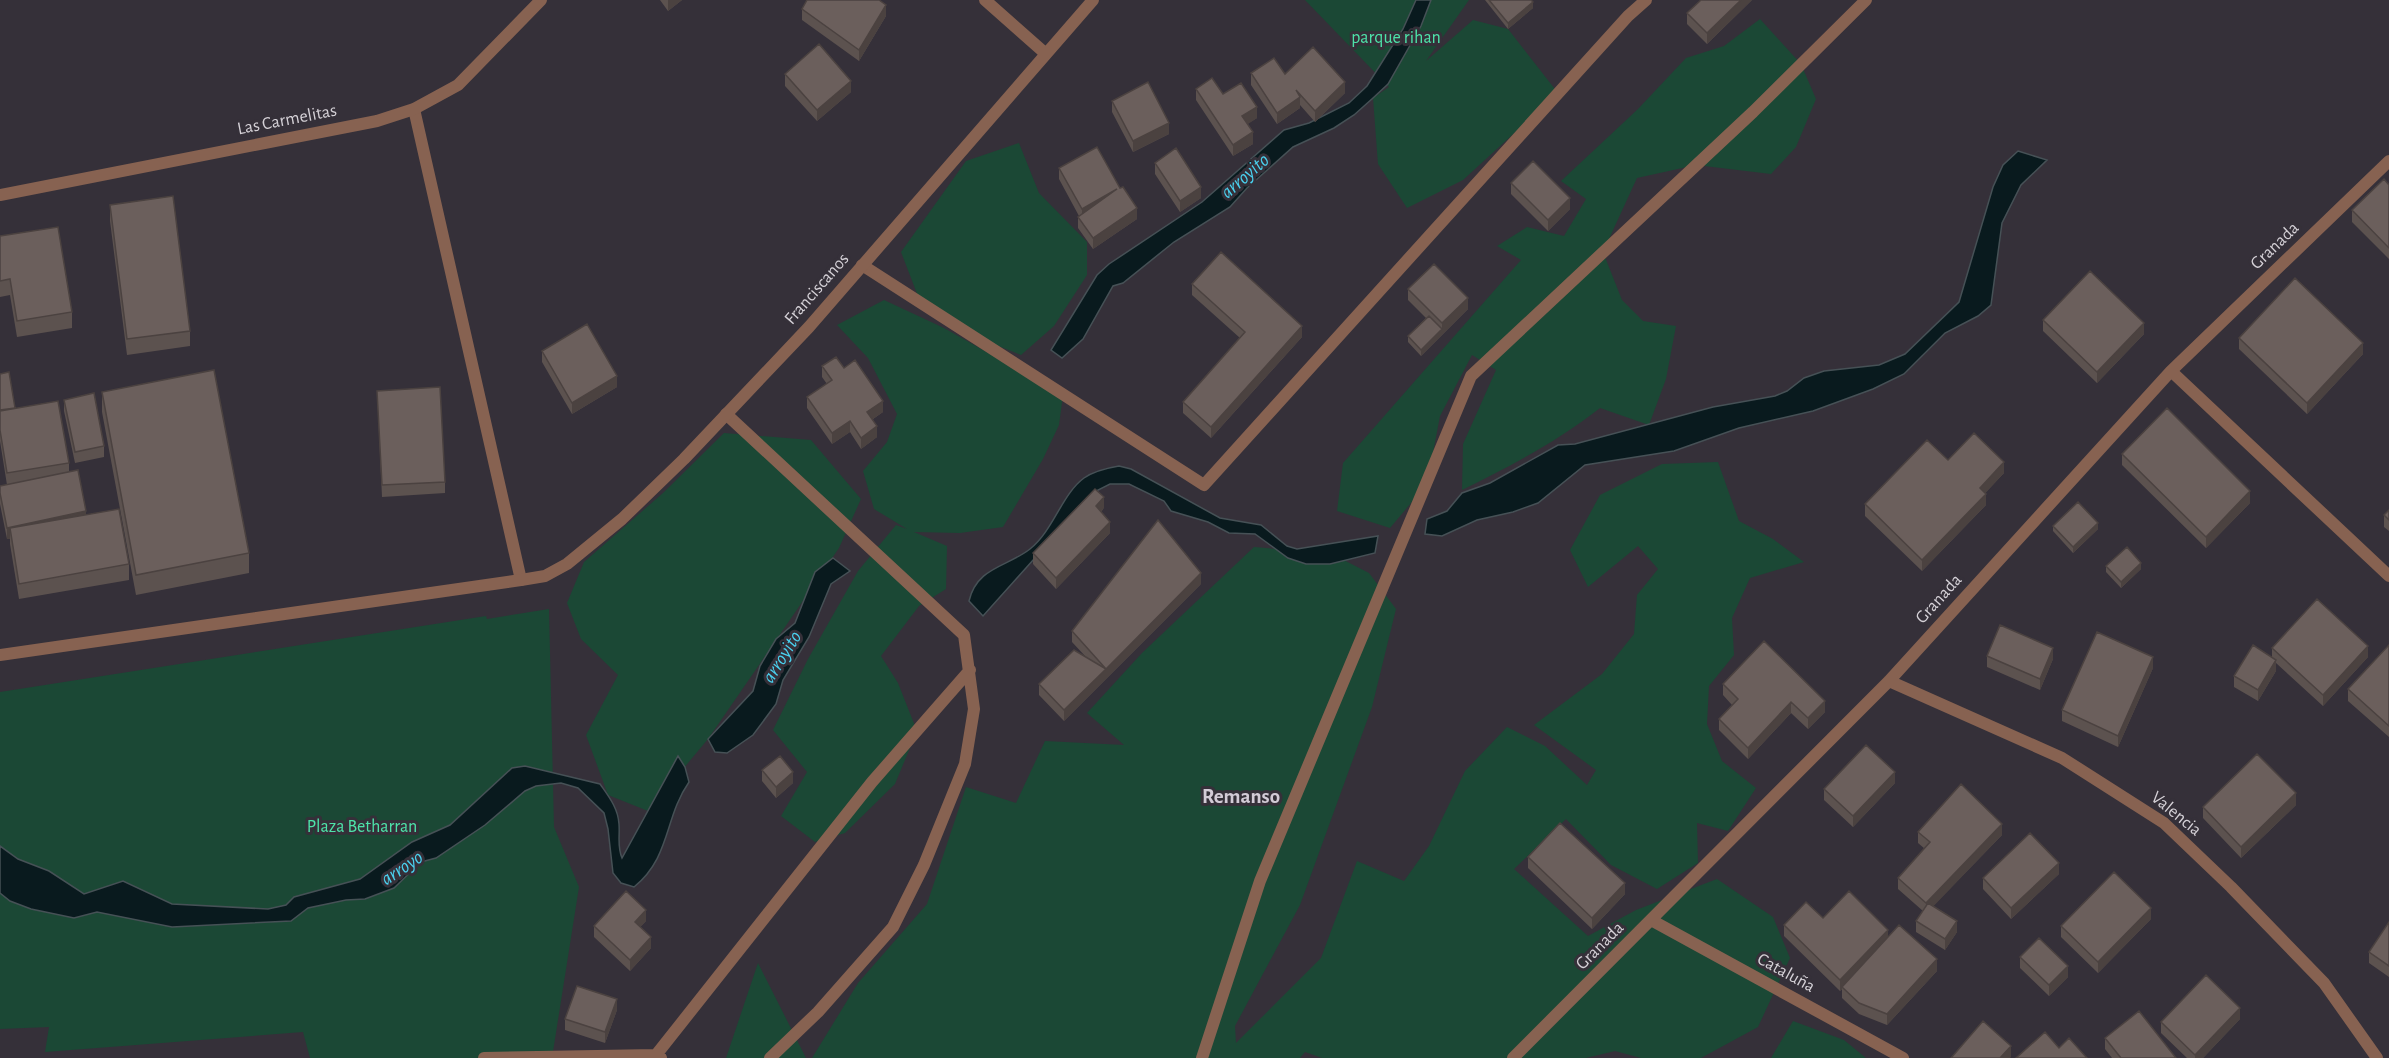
<svg xmlns="http://www.w3.org/2000/svg" width="2389" height="1058" font-family="'Alegreya Sans',sans-serif">
	<rect width="100%" height="100%" fill="#353039"/>
	<path fill="#1b4835" d="M1305,0h164l-43,61 47,-41 35,9 50,64 -95,87 -56,28 -29,-44 -5,-66 16,-11z
		M1760,19l41,45 15,35 -20,48 -25,27 -75,-9 -59,13 -34,74 19,48 21,21 33,5 -10,53 -17,46 -49,-17c-43,34 -90,58 -138,82l1,-46 33,-74 -24,-15 -32,61 -13,68 -37,44 -53,-17 6,-48 178,-203 -24,-14 30,-19 37,9 22,-37 -25,-18 77,-72 48,-51 38,-12z
		M1019,143l20,50 48,49v33l-33,51 -33,29 -53,-21 -47,-30 -20,-52 65,-91z
		M884,300l60,28 119,67 -4,30 -16,34 -40,68 -43,6 -46,-1 33,14 -1,43 -27,17 -38,50 17,27 19,48 -22,53 -50,49 -30,9 -34,-26 26,-44 -34,-42 35,-71 50,-88 38,-46 11,4 -33,-20 -11,-38 24,-29 10,-28 -29,-56 -31,-33z
		M724,433l87,7 50,59 -22,49 -69,101 -62,90 -60,72 -40,-16 -22,-60 32,-60 -37,-36 -14,-36 17,-41 79,-69z
		M1718,462l21,59 34,18 31,23 -54,16 -18,40 2,37 -25,31 -2,38 15,37 34,27 -28,43 -31,-8 1,40 -41,26 -46,-24 -45,-46 -52,50 74,67 48,-26 81,-31 56,38 17,41 -32,69 -57,31h-60l-26,-7 -29,7h-264l-17,-6 -5,6h-488l46,-75 69,-79 39,-117 50,16 29,-62 79,4 -37,-32 55,-60 112,-106 78,7 37,19 27,36 -24,98 -72,198 -65,121 1,17 85,-85 36,-97 47,20 25,-35 36,-75 42,-44 38,19 42,39 9,-15 -62,-45 68,-51 32,-40 3,-39 21,-26 -20,-23 -50,41 -18,-37 30,-55 62,-31z
		M549,609l5,218 25,60 -27,171h-242l-7,-26 -258,20 4,-25 -49,2v-337l486,-76 1,3z
		M758,963l48,95h-80z
		M1793,1021l51,19 22,18h-95z"/>
	<path fill="#091a1e" stroke="#465156" stroke-width="1.5" d="M1416,0h15l-10,26 -33,58 -15,14 -19,17 -20,13 -41,19 -46,41 -17,19 -56,35 -51,41 -10,3 -30,53 -21,19 -11,-8 46,-75 12,-11 93,-62 82,-72 25,-7 40,-20 18,-17 36,-57z
		M2018,151l29,9 -26,25 -19,38 -11,82 -13,11 -33,17 -41,41 -31,15 -60,22 -74,17 -65,23 -89,14 -47,38 -25,9 -36,8 -35,16 -17,-2 2,-15 20,-8 15,-18 28,-10 68,-38 17,-1 138,-37 62,-11 12,-5 17,-13 20,-7 55,-6 26,-11 54,-52 34,-115 10,-22z
		M1119,466l12,3 89,49 41,7 26,21 10,3 81,-13 -3,17 -45,11h-24l-18,-6 -33,-24 -26,-1 -21,-11 -37,-11 -7,-10 -35,-17h-19l-16,8 -111,124 -14,-15c8,-34 38,-34 61,-52 23,-18 32,-55 54,-71 10,-7 23,-10 35,-12z
		M833,558l17,13 -19,13 -22,53 -26,43 -7,24 -23,31 -26,18 -12,-1 -7,-13 45,-48 7,-25 16,-27 19,-16 20,-51z
		M678,756l7,11 4,15c-25,36 -18,75 -55,105l-13,-4 -8,-10 -5,-44 -4,-16 -26,-25 -17,-5 -25,3 -11,5 -40,34 -49,33 -15,4 -27,26 -29,11 -19,1 -38,8 -17,13 -119,6 -75,-15 -23,6 -43,-9 -21,-8 -10,-8v-47l18,13 31,12 35,23 39,-13 49,23 96,5 18,-4 8,-8 66,-18 52,-37 38,-17 62,-57 13,-2 75,18c9,13 18,24 19,40 1,13 -2,22 3,34z"/>
	<g fill="none" stroke-linecap="round" stroke-linejoin="round">
		<path stroke="#876251" stroke-width="12" d="M414,109l107,471
			M862,265l342,220 424,-469 18,-16
			M726,414l238,221 10,74 -9,55 -41,101 -31,62 -75,85 -48,46
			M656,1055l216,-273 98,-112
			M484,1058l172,-3 5,3"/>
		<path stroke="#876251" stroke-width="12" d="M985,0l61,54
			M0,195l377,-74 37,-12 44,-24 83,-85
			M2171,371l218,205
			M0,655l521,-75 24,-4 22,-12 55,-45 62,-60 125,-132 284,-327
			M1889,681l173,77 102,65 67,64 93,96 53,75
			M1651,920l252,138
			M1202,1058l58,-177 211,-505 282,-264 113,-112
			M1513,1058l376,-377 282,-310 218,-210"/>
	</g>
	<path fill="#5c524f" d="M660,0h22l-14,11z
		M1485,0h46l2,8 -25,21z
		M1752,0l-45,44 -20,-20v-11z
		M802,9l84,7 -27,45 -57,-41z
		M1251,73l34,1 60,19 -30,29 -15,-17v3l-23,16 -26,-39z
		M785,74l66,18 -34,29 -32,-35z
		M1196,89l27,5 34,24 -10,6 6,20 -20,12 -37,-56z
		M1112,101l57,33 -36,18 -21,-40z
		M1155,163l46,35 -21,14 -25,-38z
		M1059,168l78,51 -44,30 -15,-21v-11l1,-1 -20,-37z
		M1511,183l59,26 -22,22 -37,-37z
		M2389,185v74l-37,-37v-12z
		M110,205l80,126v15l-63,9 -17,-134z
		M0,236l72,76v16l-55,9 -7,-42 -10,2z
		M1192,284l110,53 -91,101 -28,-25v-11l57,-64 -48,-43z
		M1408,289l60,20 -47,47 -13,-14v-6l18,-18 -18,-18z
		M2043,320l101,14 -47,49 -54,-52z
		M2239,338l124,16 -56,60 -68,-65z
		M542,351l75,36 -45,27 -30,-52z
		M822,366l22,2 39,44 -10,7 4,18 -16,12 -11,-17 -18,12 -25,-36v-11l20,-13 -5,-7z
		M0,374l15,35 54,54v9l17,43 43,49v16l-110,19 -9,-55v-5h-3l-7,-35v-18l7,-1 -7,-44z
		M377,391l68,91v11l-63,4z
		M102,392l147,161v20l-113,22 -34,-183z
		M64,400l40,46v11l-29,6 -11,-52z
		M2122,454l128,49 -44,45 -84,-83z
		M1948,460l56,13 -19,20 1,12 -64,66 -57,-55v-12z
		M1104,508l-3,4 9,21 -54,56 -23,-25v-11z
		M2389,510v21l-5,-4v-12z
		M2053,526l45,3 -25,24 -20,-22z
		M2106,566l35,3 -20,19 -15,-16z
		M1201,584l-137,137 -25,-26v-11l46,-28 -13,-14v-11z
		M2389,645v92l-41,-36v-12z
		M2272,648l96,9 -45,49 -47,-43v8l-18,30 -24,-14v-11l38,-19z
		M1987,656l66,3 -13,31 -53,-23z
		M2153,668l-35,79 -56,-26v-11z
		M1723,684l102,28 -17,17 -17,-16 -43,46 -29,-29v-11l13,-14 -9,-10z
		M762,770l31,13 -17,15 -14,-17z
		M1895,783l-42,44 -29,-27v-11z
		M2296,805l-55,53 -38,-40v-11z
		M1918,832l84,3 -69,71 24,26 -12,18 -29,-18v-11l7,-10 -25,-22v-11l27,-29 -7,-6z
		M1528,857l97,37 -33,35 -64,-61z
		M2059,874l-48,45 -28,-30v-11z
		M1823,918l65,18 49,35 -50,54 -28,-11 -17,-16v-9l-2,2 -56,-55v-11z
		M2151,919l-53,54 -37,-36v-11z
		M646,921l-6,6 11,21 -21,23 -36,-34v-11z
		M2389,922v55l-20,-14v-11z
		M2020,957l48,20 -19,19 -29,-28z
		M617,1010l-12,33 -40,-13v-11z
		M2240,1019l-37,39h-16l-26,-25v-11z
		M2105,1038l71,20h-64l-7,-9z"/>
	<path fill="#4b4240" d="M668,0h14l-14,11z
		M1741,0h11l-45,44v-11z
		M1533,2v6l-25,21v-6z
		M886,5v11l-27,45v-11z
		M851,81v11l-34,29v-11z
		M1345,82v11l-30,29v-11z
		M1300,97v11l-23,16v-11z
		M1257,107v11l-15,10v-12z
		M1169,123v11l-36,18v-11z
		M1253,132v12l-20,12v-11z
		M1201,187v11l-21,14v-11z
		M1117,189l-35,31v-11z
		M1570,198v11l-22,22v-11z
		M1137,208v11l-44,30v-11z
		M1468,298v11l-47,47v-6l21,-21v-6z
		M2144,323v11l-47,49v-11z
		M1302,326v11l-91,101v-11z
		M2363,343v11l-56,60v-11z
		M617,376v11l-45,27v-11z
		M883,401v11l-16,11v-11z
		M850,421v11l-18,12v-11z
		M877,426v11l-16,12v-11z
		M2004,462v11l-24,26v-11z
		M2250,491v12l-44,45v-11z
		M1986,494v11l-64,66v-11z
		M1104,497v11l-8,9v-11z
		M86,511v12l-76,5v11h-3v-11z
		M1110,522v11l-54,56v-11z
		M2098,523v6l-25,24v-6z
		M2141,563v6l-20,19v-6z
		M1201,573v11l-137,137v-11z
		M2368,646v11l-45,49v-11z
		M2053,648v11l-13,31v-11z
		M2153,657v11l-35,79v-11z
		M2276,660v11l-18,30v-11z
		M1825,701v11l-17,17v-11z
		M1791,702v11l-43,46v-11z
		M793,772v11l-17,15v-11z
		M1895,772v11l-42,44v-11z
		M2296,793v12l-55,53v-11z
		M2002,824v11l-76,79v-11z
		M2059,863v11l-48,45v-11z
		M1625,883v11l-33,35v-11z
		M2151,908v11l-53,54v-11z
		M646,910v11l-11,12v-11z
		M1957,921v11l-12,18v-11z
		M1888,930v11l-46,46v2l-2,2v-11z
		M651,937v11l-21,23v-11z
		M1937,959v12l-50,54v-11z
		M2068,966v11l-19,19v-11z
		M617,999v11l-12,33v-11z
		M2240,1008v11l-37,39h-8v-3z
		M2011,1046v11l-1,1h-10z"/>
	<path fill="#6b5f5c" stroke="#4b4240" stroke-width="1.5" d="M807,0h72l7,5 -27,45 -57,-41z
		M1489,0h42l2,2 -25,21z
		M1701,0h40l-34,33 -20,-20z
		M819,44l32,37 -34,29 -32,-36z
		M1313,47l32,35 -30,29 -19,-21 4,7 -23,16 -26,-40 23,-15 11,16z
		M1212,78l11,16 18,-11 16,24 -15,9 11,16 -20,13 -37,-56z
		M1148,82l21,41 -36,18 -21,-40z
		M1097,147l23,41 3,-1 14,21 -44,30 -15,-21 39,-28 -35,20 -23,-41z
		M1176,148l25,39 -21,14 -25,-38z
		M1533,161l37,37 -22,22 -37,-37z
		M2384,179l5,6v63l-37,-38z
		M173,196l17,135 -63,8 -17,-134z
		M58,227l14,85 -55,9 -7,-42 -10,2v-45z
		M1221,252l81,74 -91,101 -28,-25 62,-70 -53,-48z
		M1434,264l34,34 -26,25 -34,-34z
		M2090,271l54,52 -47,49 -54,-52z
		M2295,278l68,65 -56,60 -68,-65z
		M1429,316l13,13 -21,21 -13,-14z
		M587,324l30,52 -45,27 -30,-52z
		M836,357l8,11 11,-8 28,41 -16,11 10,14 -16,12 -11,-17 -18,12 -25,-36 25,-17 -10,-14z
		M214,370l35,183 -113,22 -34,-183z
		M9,372l6,36 -15,2v-36z
		M440,387l5,95 -63,3 -5,-94z
		M94,393l10,53 -29,6 -11,-52z
		M58,401l11,62 -62,10 -7,-43v-19z
		M2167,408l83,83 -44,46 -84,-83z
		M1974,433l30,29 -24,26 6,6 -64,66 -57,-56 62,-64 21,20z
		M78,470l8,41 -79,17 -7,-35v-7z
		M1095,489l9,8 -8,9 14,16 -54,56 -23,-25z
		M2078,502l20,21 -25,24 -20,-21z
		M119,509l10,55 -110,20 -9,-56z
		M2389,510v10l-5,-5z
		M1158,520l43,53 -95,96 -42,41 -25,-26 35,-34 32,19 -34,-38z
		M2127,547l14,16 -20,19 -15,-16z
		M2317,599l51,47 -45,49 -51,-47z
		M2000,625l53,23 -13,31 -53,-23z
		M2097,632l56,25 -35,79 -56,-26z
		M1764,641l61,60 -17,17 -17,-16 -43,46 -29,-29 19,-20 -15,-15z
		M2253,645l23,15 -18,30 -24,-14z
		M2389,645v81l-41,-37z
		M1866,745l29,27 -42,44 -29,-27z
		M2257,754l39,39 -55,54 -38,-40z
		M780,756l13,16 -17,15 -14,-17z
		M1961,784l41,40 -76,79 -28,-25 32,-36 -12,-10z
		M1560,823l65,60 -33,35 -64,-61z
		M2030,833l29,30 -48,45 -28,-30z
		M2114,872l37,36 -53,54 -37,-36z
		M626,891l20,19 -11,12 16,15 -21,23 -36,-34z
		M1849,891l39,39 -48,50 -56,-55 22,-23 17,16z
		M1928,903l29,18 -12,18 -29,-18z
		M2389,922v44l-20,-14z
		M1899,925l38,34 -50,55 -28,-11 -17,-16z
		M2039,938l29,28 -19,19 -29,-28z
		M2206,975l34,33 -45,47 -34,-33z
		M577,986l40,13 -12,33 -40,-13z
		M2139,1011l37,47h-55l-16,-20z
		M1983,1021l28,25 -11,12h-49z
		M2045,1032l14,16 10,-10 18,20h-71z"/>
	<g text-anchor="middle" dominant-baseline="central" stroke-width="6" stroke-linejoin="round" paint-order="stroke">
		<g font-size="18" fill="#4de3a9" stroke="#353039">
			<text x="1396" y="38">parque rihan</text>
			<text x="362" y="827">Plaza Betharran</text>
		</g>
		<g font-size="18" fill="#d5d1d7" stroke="#353039">
			<text transform="translate(287 120) rotate(-11)">Las Carmelitas</text>
			<text transform="translate(2275 246) rotate(-44)">Granada</text>
			<text transform="translate(817 289) rotate(-49)">Franciscanos</text>
			<text transform="translate(1939 599) rotate(-48)">Granada</text>
			<text transform="translate(2176 814) rotate(39)">Valencia</text>
			<text transform="translate(1600 946) rotate(-45)">Granada</text>
			<text transform="translate(1786 973) rotate(29)">Cataluña</text>
		</g>
		<g font-size="20" font-style="italic" fill="#4ad1ef" stroke="#353039">
			<text transform="translate(1245 176) rotate(-41)">arroyito</text>
			<text transform="translate(782 657) rotate(-58)">arroyito</text>
			<text transform="translate(402 868) rotate(-34)">arroyo</text>
		</g>
		<g font-size="21" font-weight="bold" fill="#d2cbd6" stroke="#353039">
			<text x="1241" y="796">Remanso</text>
		</g>
	</g>
</svg>
